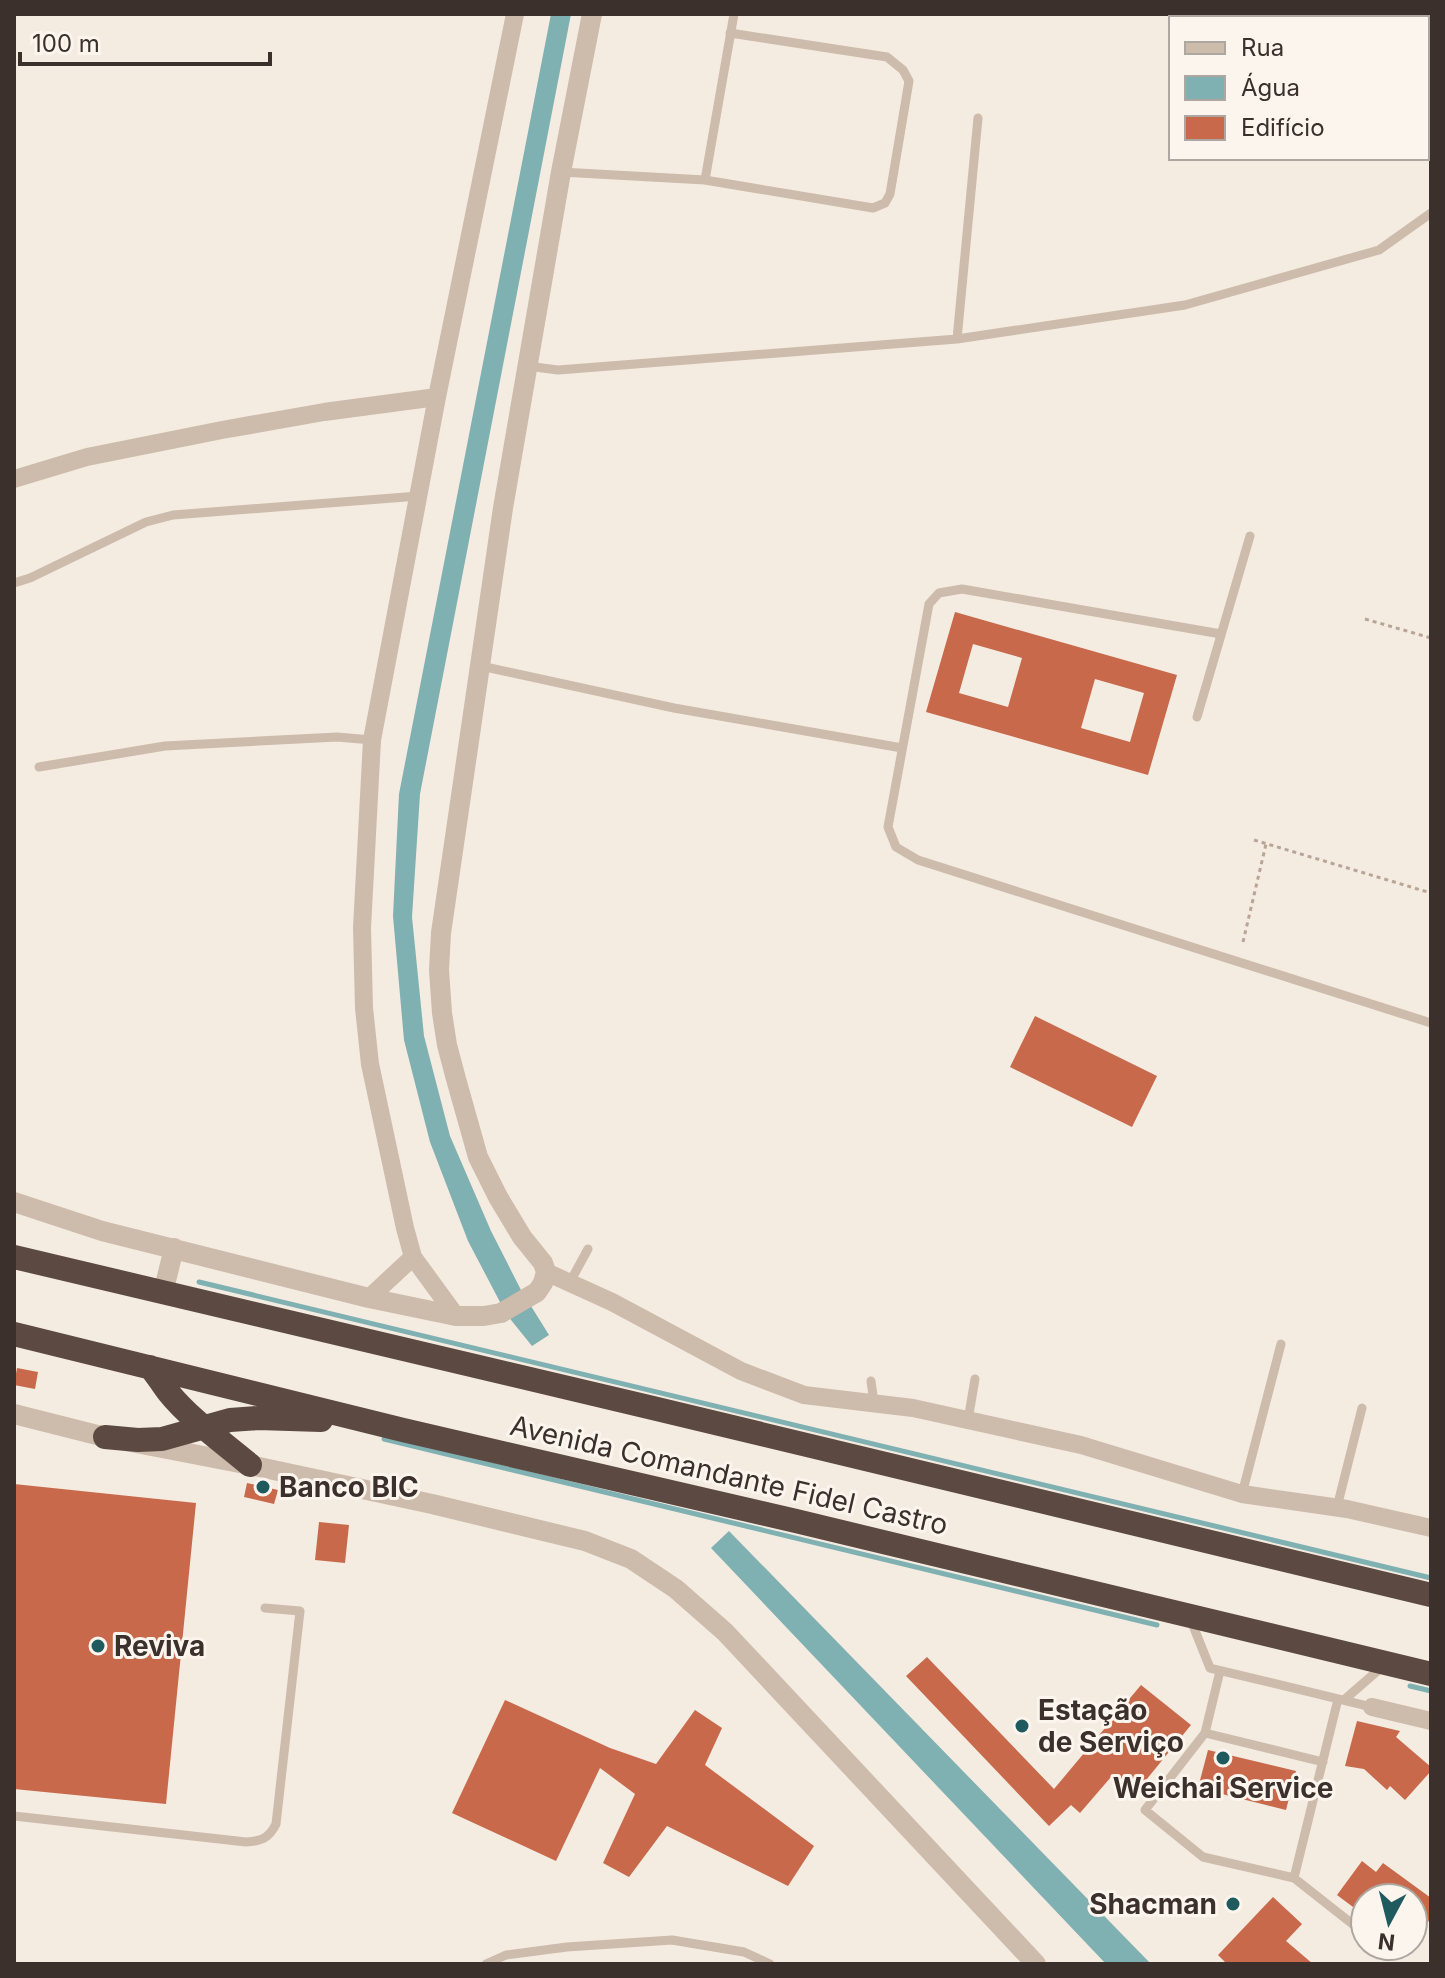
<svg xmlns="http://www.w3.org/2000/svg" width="1445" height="1978" font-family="Inter,sans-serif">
	<rect width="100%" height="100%" fill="#f4ebe1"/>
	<path fill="#7fb0b2" d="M551,14h20l-151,780 -8,123 12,119 26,100 41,95 30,59 28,45 -17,11 -21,-26 -11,-18 -32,-61 -38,-99 -26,-102 -11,-124 6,-122z
		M729,1531l422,433h-45l-395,-416z"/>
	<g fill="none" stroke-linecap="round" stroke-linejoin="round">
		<path stroke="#7fb0b2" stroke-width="5" d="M199,1282l1232,296
			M384,1439l773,186
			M1410,1686l21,5"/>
	</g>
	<path fill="#c8694b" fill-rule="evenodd" d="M955,612l222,63 -29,100 -222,-63zM973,644l49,14 -14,49 -49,-14zM1095,679l49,14 -14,49 -49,-14z
		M1035,1016l122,60 -25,51 -122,-60z
		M17,1368l21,4 -3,17 -21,-4z
		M247,1483l31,7 -4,14 -30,-7z
		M14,1484l182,19 -30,301 -152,-15z
		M319,1522l30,3 -4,38 -30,-3z
		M927,1657l127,132 87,-104 50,40 -58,71 -22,-19 -31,36 -9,-8 -22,21 -143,-150z
		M505,1700l105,48 46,16 39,-54 27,18 -17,37 109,81 -26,40 -121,-60 -38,51 -26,-14 32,-69 -35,-26 -44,93 -104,-48z
		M1357,1721l43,10 -4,6 35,30v4l-26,29 -15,-14 -3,4 -23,-21 -19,-3z
		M1208,1750l88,21 -10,39 -88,-22z
		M1362,1861l14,11 7,-9 48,35v20l-10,13 -8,-6v-27h-48v18l-28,-21z
		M1273,1897l29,27 -16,17 27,23h-86l-9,-9z"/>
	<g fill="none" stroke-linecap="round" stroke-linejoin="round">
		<path stroke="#b9a596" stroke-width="3" stroke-dasharray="4 4" stroke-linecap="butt" d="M1365,619l66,19
			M1254,840l177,53
			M1243,942l23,-98"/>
		<path stroke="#cdbbac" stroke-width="9" d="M561,172l144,8 168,28 12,-5 5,-9 19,-113 -6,-11 -16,-13 -157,-24
			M705,180l29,-166
			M957,339l21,-221
			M527,366l31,4 399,-31 228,-34 194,-55 52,-37
			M14,583l16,-5 116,-56 27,-7 246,-19
			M1221,634l-259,-45 -23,4 -10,11 -41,223 8,20 22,13 513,163
			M481,666l193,42 228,40
			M1197,717l53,-181
			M39,767l126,-21 172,-9 35,3
			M570,1282l18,-33
			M871,1381l3,22
			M968,1420l7,-41
			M1242,1494l39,-150
			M1337,1507l25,-99
			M1190,1618l20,50 162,39
			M1220,1671l-15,62 -60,77 58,47 91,21 66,52
			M1344,1700l39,-34
			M1205,1733l118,29
			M14,1816l232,26c16,-1 23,-4 30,-18l24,-213 -35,-3
			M1294,1878l44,-179
			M486,1964l20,-9 61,-8 105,-7 72,12 26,12"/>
		<path stroke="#cdbbac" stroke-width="18" d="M14,479l73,-22 135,-27 102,-18 113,-15
			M546,1272l66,30 129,69 63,24 109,13 168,37 161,49 105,15 84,19
			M369,1298l44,-41
			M456,1316l-43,-59 -8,-29 -35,-164 -6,-56 -2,-80 10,-188 65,-343 78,-383
			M1372,1707l59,14"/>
		<path stroke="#cdbbac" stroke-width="20" d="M14,1202l88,29 267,67 87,18h28l17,-3 36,-21 6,-9 3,-11 -3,-9 -21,-26 -24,-40 -20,-40 -22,-78 -9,-34 -5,-32 -3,-43 2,-37 62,-425 58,-336 31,-158
			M163,1293l11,-45
			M14,1414l91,23 145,28 182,39 153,37 46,18 45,30 49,43 311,332"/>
		<path stroke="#5c4a42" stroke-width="24" d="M14,1257l643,152 774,186
			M14,1334l389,96 393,91 635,153
			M150,1367c7,8 12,17 19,26 21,26 55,50 81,72
			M105,1437l33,3 24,-1 68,-19 28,-2 63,2"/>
	</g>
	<g fill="#1f5a5e" stroke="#fbf5ee" stroke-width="3">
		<circle cx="263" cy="1487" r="8"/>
		<circle cx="98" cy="1646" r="8"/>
		<circle cx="1022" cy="1726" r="8"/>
		<circle cx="1223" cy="1758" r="8"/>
		<circle cx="1233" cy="1904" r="8"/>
	</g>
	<g text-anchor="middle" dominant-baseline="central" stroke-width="6" stroke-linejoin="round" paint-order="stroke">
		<g font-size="28" fill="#3b302b" stroke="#fbf5ee">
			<text transform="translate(729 1475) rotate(13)">Avenida Comandante Fidel Castro</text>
		</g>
		<g font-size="28" font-weight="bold" fill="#3b302b" stroke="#fbf5ee" text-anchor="start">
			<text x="279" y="1487">Banco BIC</text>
			<text x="114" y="1646">Reviva</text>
			<text x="1038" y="1710">Estação<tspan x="1038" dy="32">de Serviço</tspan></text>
			<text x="1223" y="1788" text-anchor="middle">Weichai Service</text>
			<text x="1217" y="1904" text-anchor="end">Shacman</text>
		</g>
	</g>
	<rect width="1445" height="1978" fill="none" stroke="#3b302b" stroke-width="32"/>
	<rect x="1169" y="16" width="260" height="144" fill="#fbf5ee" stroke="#aea6a0" stroke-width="2"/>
	<rect x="1185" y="42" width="40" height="12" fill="#cdbbac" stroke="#aea6a0" stroke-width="2"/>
	<text x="1241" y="56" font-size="24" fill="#3b302b">Rua</text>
	<rect x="1185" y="76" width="40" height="24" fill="#7fb0b2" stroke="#aea6a0" stroke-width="2"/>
	<text x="1241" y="96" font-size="24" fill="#3b302b">Água</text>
	<rect x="1185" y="116" width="40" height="24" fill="#c8694b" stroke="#aea6a0" stroke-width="2"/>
	<text x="1241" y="136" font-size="24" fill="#3b302b">Edifício</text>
	<g transform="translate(1389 1922) rotate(187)"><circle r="38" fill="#fbf5ee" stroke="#aea6a0" stroke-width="2"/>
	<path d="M0-6L14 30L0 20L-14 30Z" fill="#1f5a5e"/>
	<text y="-12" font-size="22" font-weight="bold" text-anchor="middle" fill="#3b302b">N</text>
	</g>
	<path d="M20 52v12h250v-12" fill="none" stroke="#3b302b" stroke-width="4"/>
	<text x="32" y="52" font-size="24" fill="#3b302b" stroke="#fbf5ee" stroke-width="6" paint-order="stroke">100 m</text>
</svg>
